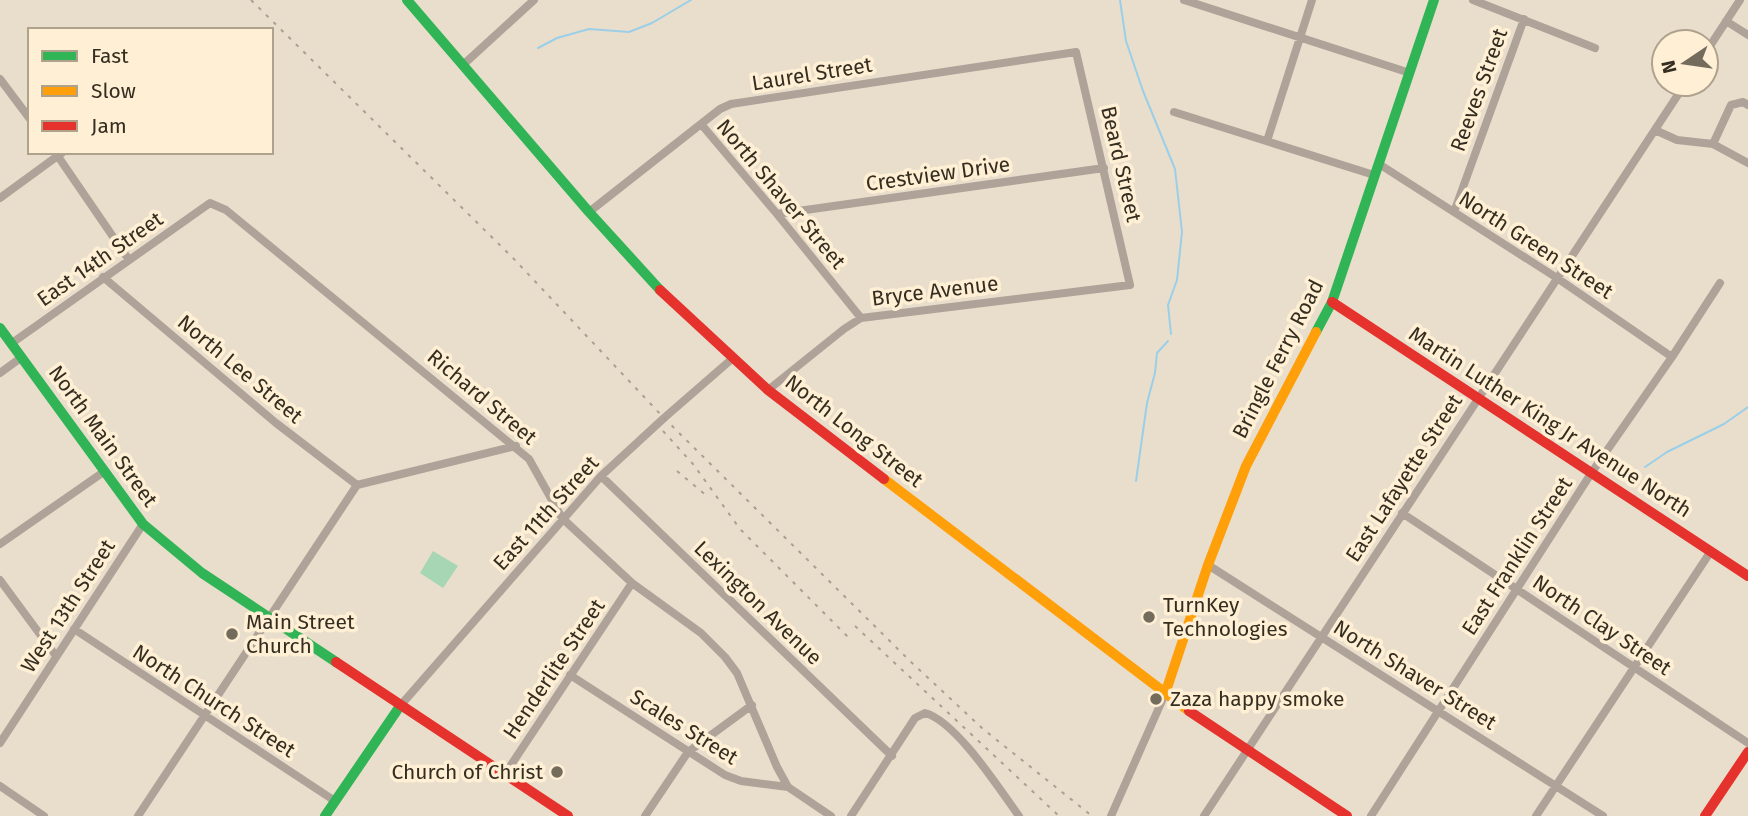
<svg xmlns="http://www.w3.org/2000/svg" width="1748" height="816" font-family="'Fira Sans',sans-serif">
	<rect width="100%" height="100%" fill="#e9decc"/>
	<path fill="#a6d6b3" d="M433,551l25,15 -15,22 -23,-15z"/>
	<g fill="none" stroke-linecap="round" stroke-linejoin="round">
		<path stroke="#9bcfe8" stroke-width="2" d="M1120,0l6,41 17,50 32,78 7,63 -5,48 -9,25 3,29
			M538,48l19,-10 32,-9 40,3 23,-9 39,-23
			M1645,467l22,-15 57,-28 24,-17
			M1136,481l11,-78 8,-30 2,-20 11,-12"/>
		<path stroke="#afa298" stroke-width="8" d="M1184,0l226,73
			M1473,0l122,48
			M1726,21l22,14
			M1706,52l34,-52
			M464,64l70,-64
			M0,79l30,40
			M1174,112l200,63
			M701,124l76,90 84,104
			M1655,130l22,10 36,4 35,19
			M1267,141l45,-141
			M1713,144l18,-39 12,-3 5,3
			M55,152l74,108
			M1379,164l178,114 115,79
			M0,198l63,-46
			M589,212l131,-103 11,-5 345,-52 54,233 -269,33 -17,11 -76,61
			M1454,212l70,-193
			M777,214l327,-46
			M103,277l173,146 81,62
			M12,343l198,-140 16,7 303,249 33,59 70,65 69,50 24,24 12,16 40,94 11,20 43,29
			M0,373l22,-16
			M601,476l291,280
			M1402,513l346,230
			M0,544l105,-73
			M1208,565l395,251
			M0,580l56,76
			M74,629l261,172
			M570,675l155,100 16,6 47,6
			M400,706l201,-230 63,-58 69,-60
			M0,743l143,-219
			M505,774l127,-191
			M0,786l44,30
			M138,816l219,-331 159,-39
			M645,816l43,-64 64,-47
			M851,816l64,-98 10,-5c31,8 75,77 94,103
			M1111,816l54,-122
			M1204,816l481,-732
			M1371,816l221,-344 80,-115 48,-74
			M1536,816l175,-265"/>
		<path stroke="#30b455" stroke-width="10" d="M407,0l182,212 71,78
			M0,328l143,196 59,49 134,89
			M1316,332l16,-30 102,-302
			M325,816l75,-110"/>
		<path stroke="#ff9f0a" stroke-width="10" d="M884,479l305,232
			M1165,694l43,-129 38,-99 70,-134"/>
		<path stroke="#e5322d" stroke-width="10" d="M660,290l108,100 116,89
			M1332,302l416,274
			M336,662l232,154
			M1189,711l158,105
			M1705,816l43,-64"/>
		<path stroke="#a9a095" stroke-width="2" stroke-dasharray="3.5 7" stroke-linecap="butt" d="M251,0l262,258 151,160 247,244 72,67 109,87
			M663,431l30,33 47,65 112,112
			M677,471l30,25
			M855,626l204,190"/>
	</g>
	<g fill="#736b5c" stroke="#fff0d5" stroke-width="2.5">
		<circle cx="1149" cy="617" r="7"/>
		<circle cx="232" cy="634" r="7"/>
		<circle cx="1156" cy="699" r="7"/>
		<circle cx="557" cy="772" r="7"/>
	</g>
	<g text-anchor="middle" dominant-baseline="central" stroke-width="7" stroke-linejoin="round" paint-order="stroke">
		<g font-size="21" fill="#342d20" stroke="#fff0d5">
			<text transform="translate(812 74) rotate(-9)">Laurel Street</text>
			<text transform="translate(1479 90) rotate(-70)">Reeves Street</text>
			<text transform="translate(1121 164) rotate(77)">Beard Street</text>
			<text transform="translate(938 174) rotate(-8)">Crestview Drive</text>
			<text transform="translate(781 194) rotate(50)">North Shaver Street</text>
			<text transform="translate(1536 245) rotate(33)">North Green Street</text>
			<text transform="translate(100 259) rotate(-35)">East 14th Street</text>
			<text transform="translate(935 291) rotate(-7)">Bryce Avenue</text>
			<text transform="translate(1278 359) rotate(-63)">Bringle Ferry Road</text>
			<text transform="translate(240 369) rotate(40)">North Lee Street</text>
			<text transform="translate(482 397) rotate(40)">Richard Street</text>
			<text transform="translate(1550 422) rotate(33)">Martin Luther King Jr Avenue North</text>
			<text transform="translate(854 431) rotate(38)">North Long Street</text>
			<text transform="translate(103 436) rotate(54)">North Main Street</text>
			<text transform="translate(1404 478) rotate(-57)">East Lafayette Street</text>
			<text transform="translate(546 513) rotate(-48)">East 11th Street</text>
			<text transform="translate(1517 556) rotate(-57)">East Franklin Street</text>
			<text transform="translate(758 603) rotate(44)">Lexington Avenue</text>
			<text transform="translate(68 606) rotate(-57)">West 13th Street</text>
			<text transform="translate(1602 625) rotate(34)">North Clay Street</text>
			<text transform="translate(554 669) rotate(-56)">Henderlite Street</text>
			<text transform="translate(1415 675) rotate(32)">North Shaver Street</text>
			<text transform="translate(214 701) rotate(33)">North Church Street</text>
			<text transform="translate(684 727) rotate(32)">Scales Street</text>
		</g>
		<g font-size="21" fill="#342d20" stroke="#fff0d5" text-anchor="start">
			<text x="1163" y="605">TurnKey<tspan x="1163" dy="24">Technologies</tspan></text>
			<text x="246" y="622">Main Street<tspan x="246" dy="24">Church</tspan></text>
			<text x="1170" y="699">Zaza happy smoke</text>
			<text x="543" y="772" text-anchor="end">Church of Christ</text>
		</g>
	</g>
	<rect x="28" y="28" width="245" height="126" fill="#fff0d5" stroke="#aea28d" stroke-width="2"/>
	<rect x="42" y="51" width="35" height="10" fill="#30b455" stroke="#aea28d" stroke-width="2"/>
	<text x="91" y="63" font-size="21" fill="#342d20">Fast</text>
	<rect x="42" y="86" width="35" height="10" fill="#ff9f0a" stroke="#aea28d" stroke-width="2"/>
	<text x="91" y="98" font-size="21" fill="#342d20">Slow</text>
	<rect x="42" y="121" width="35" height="10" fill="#e5322d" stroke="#aea28d" stroke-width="2"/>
	<text x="91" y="133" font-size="21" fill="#342d20">Jam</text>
	<g transform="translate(1685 63) rotate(257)"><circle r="33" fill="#fff0d5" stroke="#aea28d" stroke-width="2"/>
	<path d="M0-5L12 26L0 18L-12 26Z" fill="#736b5c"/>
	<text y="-10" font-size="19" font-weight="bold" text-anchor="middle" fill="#342d20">N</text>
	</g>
</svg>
